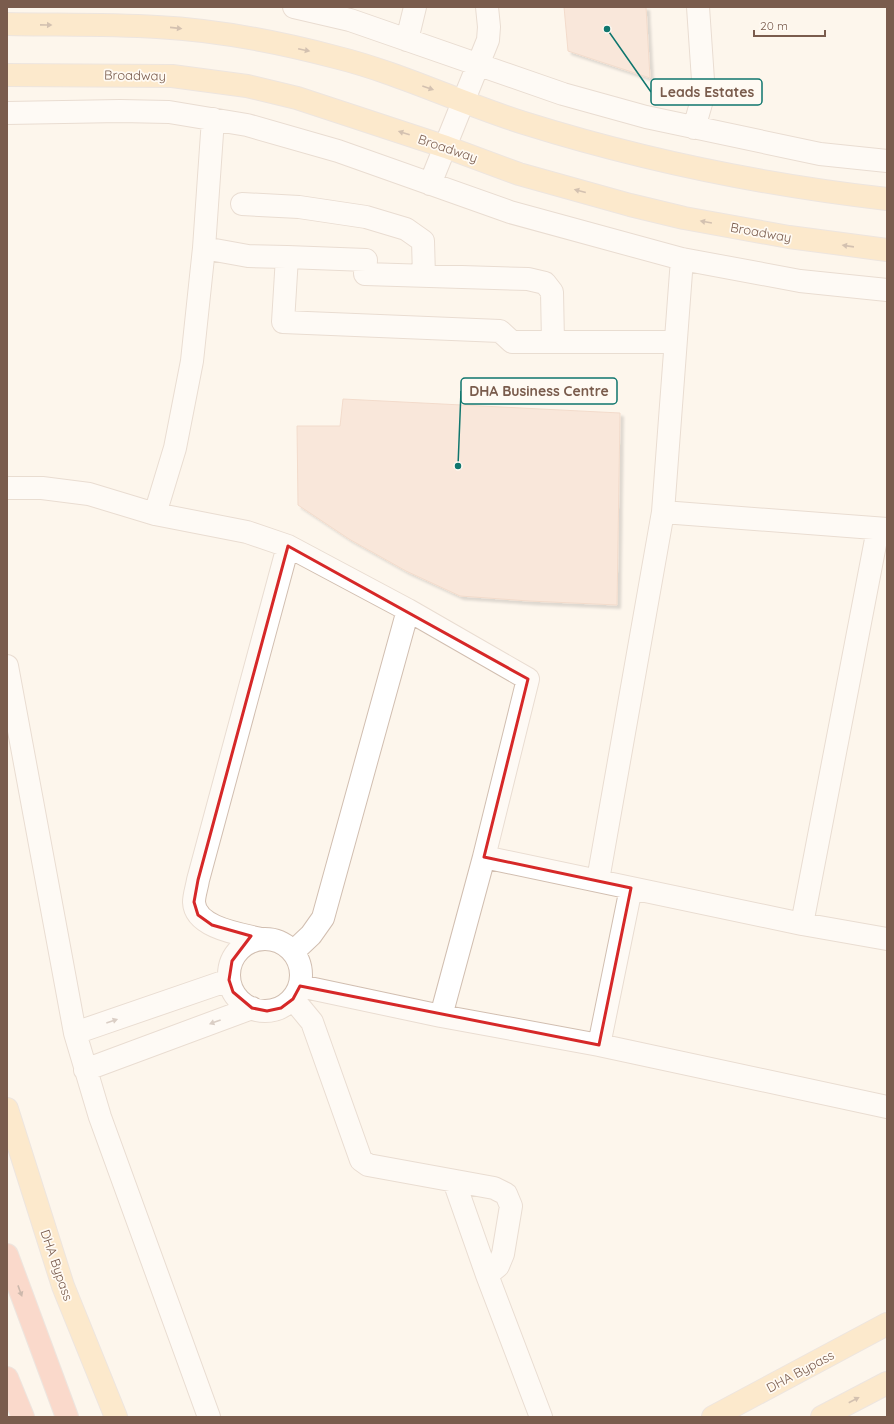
<svg xmlns="http://www.w3.org/2000/svg" width="894" height="1424" font-family="Quicksand,sans-serif">
	<defs>
		<filter id="shadow"><feDropShadow dx="3.5" dy="3.5" stdDeviation="1" flood-color="#0004"/></filter>
	</defs>
	<rect width="100%" height="100%" fill="#fdf6ec"/>
	<path fill="#f3d5c3" stroke="#e6bba3" filter="url(#shadow)" d="M564,7h82l4,71 -82,-27z
		M343,399l277,14 -3,192 -88,-4 -69,-5 -54,-25 -57,-32 -51,-34 -1,-79h43z"/>
	<g fill="none" stroke-linecap="round" stroke-linejoin="round">
		<defs>
			<path id="minor" d="M294,7l56,13 213,74 83,23 174,37 67,7
				M407,40l8,-33
				M7,113l113,-2 49,1 78,13 91,26 172,61 172,47 118,22 87,9
				M213,119l-9,129 44,8 39,1
				M694,128l8,-28 1,-20 -5,-73
				M430,184l58,-144 1,-13 -2,-20
				M242,204l57,3 67,10 40,12 17,12 1,35
				M553,342l-1,-50 -7,-9 -17,-4 -163,-5 1,-14 -79,-3 -4,65 217,9 12,11h163
				M7,488h35l47,6 66,20 92,18 41,14 120,64 120,69 -44,178 318,67 85,15
				M663,512l224,17
				M155,514l20,-66 17,-87 12,-113
				M7,666l68,367 25,84 109,300
				M598,880l65,-368 19,-253
				M631,888l-32,157 288,62
				M802,924l76,-395
				M261,939c-20,-5 -66,-11 -67,-37 0,-7 3,-15 4,-22l90,-334
				M229 975a36 36 0 1 1 72 0a36 36 0 1 1-72 0Z
				M293,952l18,-17 12,-17 85,-308
				M300,986l141,30 158,29
				M293,999l19,23 49,138 7,5 126,23 12,6 5,12 -8,48 -5,12 -11,9 54,142
				M441,1016l43,-159
				M75,1033l154,-53
				M85,1070l167,-62
				M454,1181l33,94"/>
			<path id="major" d="M7,24c50,1 100,0 150,3 59,3 121,15 178,30 65,16 125,46 189,66 118,37 240,62 363,76
				M7,75l165,1 75,10 50,12 149,49 73,27 111,31 54,13 105,19 98,13
				M7,1109l56,177 53,131
				M713,1417l174,-93
				M822,1417l65,-34"/>
			<path id="highway" d="M7,1255l60,162
				M7,1378l16,39"/>
		</defs>
		<use href="#minor" stroke="#d1beb0" stroke-width="24"/>
		<use href="#major" stroke="#dad1cd" stroke-width="24"/>
		<use href="#highway" stroke="#dad1cd" stroke-width="24"/>
		<use href="#minor" stroke="#fff" stroke-width="22"/>
		<use href="#major" stroke="#fbd9a5" stroke-width="22"/>
		<use href="#highway" stroke="#f7b7a3" stroke-width="22"/>
	</g>
	<defs><path id="oneway-solid" d="M-6-.8H1V-3.2L6.5 0L1 3.2V.8H-6Z"/></defs>
	<g fill="#a18267">
		<use href="#oneway-solid" transform="translate(46 25) rotate(1)"/>
		<use href="#oneway-solid" transform="translate(176 28) rotate(6)"/>
		<use href="#oneway-solid" transform="translate(304 50) rotate(12)"/>
		<use href="#oneway-solid" transform="translate(428 88) rotate(19)"/>
		<use href="#oneway-solid" transform="translate(404 133) rotate(-162)"/>
		<use href="#oneway-solid" transform="translate(580 191) rotate(-165)"/>
		<use href="#oneway-solid" transform="translate(706 222) rotate(-170)"/>
		<use href="#oneway-solid" transform="translate(848 246) rotate(-172)"/>
		<use href="#oneway-solid" transform="translate(854 1400) rotate(-28)"/>
	</g>
	<g fill="#af9d94">
		<use href="#oneway-solid" transform="translate(112 1021) rotate(-19)"/>
		<use href="#oneway-solid" transform="translate(215 1022) rotate(160)"/>
	</g>
	<use fill="#936e5e" href="#oneway-solid" transform="translate(20 1291) rotate(70)"/>
	<path d="M0 0H894V1424H0ZM288,546l240,133 -44,178 147,31 -32,157 -299,-59 -7,13 -12,9 -14,3 -15,-3 -19,-16 -4,-12 3,-19 19,-25 -39,-11 -14,-10 -4,-13 4,-22z" fill="#fdf6ec" fill-opacity=".55" fill-rule="evenodd"/>
	<path fill="none" stroke="#d62828" stroke-width="3" stroke-linejoin="round" d="M288,546l240,133 -44,178 147,31 -32,157 -299,-59 -7,13 -12,9 -14,3 -15,-3 -19,-16 -4,-12 3,-19 19,-25 -39,-11 -14,-10 -4,-13 4,-22z"/>
	<g text-anchor="middle" dominant-baseline="central" stroke-width="3.5" stroke-linejoin="round" paint-order="stroke">
		<g font-size="13" fill="#7a5c4d" stroke="#fffaf3">
			<text transform="translate(135 75) rotate(1)">Broadway</text>
			<text transform="translate(448 148) rotate(19)">Broadway</text>
			<text transform="translate(761 232) rotate(10)">Broadway</text>
			<text transform="translate(57 1265) rotate(71)">DHA Bypass</text>
			<text transform="translate(800 1371) rotate(-28)">DHA Bypass</text>
		</g>
	</g>
	<path fill="none" stroke="#0f766e" stroke-width="1.5" d="M607 29L651 92M458 466L461 391"/>
	<g fill="#0f766e" stroke="#fffaf3" stroke-width="1.5">
		<circle cx="607" cy="29" r="4"/>
		<circle cx="458" cy="466" r="4"/>
	</g>
	<g fill="#fffaf3" stroke="#0f766e" stroke-width="1.5">
		<rect x="651" y="79" width="111" height="26" rx="4"/>
		<rect x="461" y="378" width="156" height="26" rx="4"/>
	</g>
	<g font-size="14" text-anchor="middle" font-weight="bold" fill="#7a5c4d">
		<text x="707" y="97">Leads Estates</text>
		<text x="539" y="396">DHA Business Centre</text>
	</g>
	<rect width="894" height="1424" fill="none" stroke="#7a5c4d" stroke-width="16"/>
	<path d="M754 30v6h71v-6" fill="none" stroke="#7a5c4d" stroke-width="2"/>
	<text x="760" y="30" font-size="12" fill="#7a5c4d" stroke="#fffaf3" stroke-width="3" paint-order="stroke">20 m</text>
</svg>
